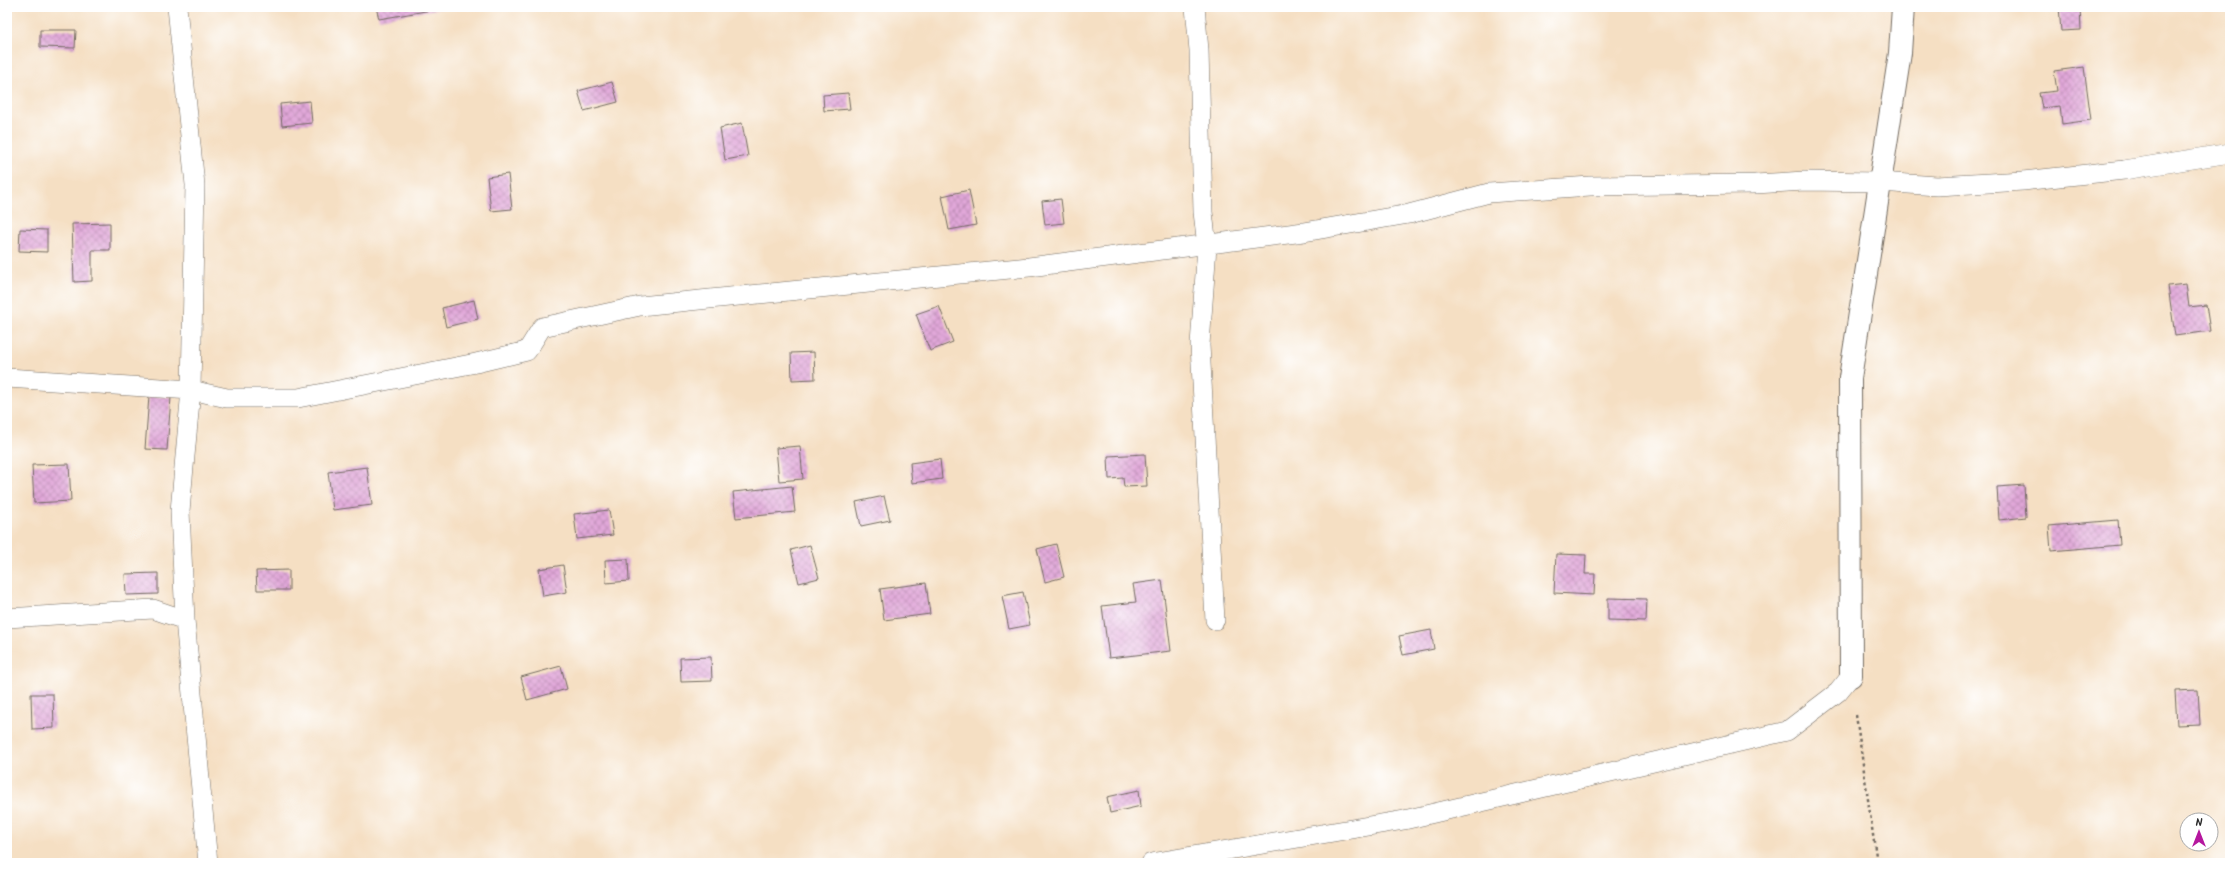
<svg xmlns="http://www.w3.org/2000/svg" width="2237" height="870" font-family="Kalam,sans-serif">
	<defs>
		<pattern id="building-cross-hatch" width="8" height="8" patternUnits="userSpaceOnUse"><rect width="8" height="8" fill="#e1a7d9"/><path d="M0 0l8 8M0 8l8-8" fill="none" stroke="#b788b0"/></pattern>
	</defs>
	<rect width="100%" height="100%" fill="#fff"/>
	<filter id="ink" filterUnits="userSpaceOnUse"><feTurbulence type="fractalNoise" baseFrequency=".025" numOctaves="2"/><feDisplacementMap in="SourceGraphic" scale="8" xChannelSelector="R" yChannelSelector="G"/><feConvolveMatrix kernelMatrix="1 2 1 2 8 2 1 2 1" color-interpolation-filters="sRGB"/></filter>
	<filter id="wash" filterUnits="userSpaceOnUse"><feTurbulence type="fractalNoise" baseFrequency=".012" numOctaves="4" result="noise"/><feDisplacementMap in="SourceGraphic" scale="16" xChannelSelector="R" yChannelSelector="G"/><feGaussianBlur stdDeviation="0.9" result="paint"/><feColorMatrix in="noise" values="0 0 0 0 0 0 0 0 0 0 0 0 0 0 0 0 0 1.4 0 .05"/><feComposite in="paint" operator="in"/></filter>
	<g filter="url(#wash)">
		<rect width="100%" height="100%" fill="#f5dfc3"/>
		<g id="blocks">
			<path fill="url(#building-cross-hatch)" d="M376,7h67v1l-64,11z
				M2059,7h21l1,23 -20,1z
				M40,30h36l-1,18 -35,-1z
				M2084,67l7,53 -29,4 -2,-18 -18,2 -3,-15 18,-2 -3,-20z
				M612,82l6,20 -34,9 -6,-20z
				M848,93l2,16 -26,2 -1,-16z
				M310,101l2,22 -30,3 -2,-22z
				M742,123l6,33 -23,4 -5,-32z
				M508,174l4,35 -21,2 -4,-34z
				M969,190l7,35 -27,5 -7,-34z
				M1061,199l3,24 -19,2 -3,-24z
				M110,223v27h-18v31l-18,1 -2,-58z
				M20,229l27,1v22l-28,-1z
				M2186,284l3,23 17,-2 4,26 -35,5 -7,-50z
				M474,300l4,19 -32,8 -4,-19z
				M939,306l14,36 -23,9 -14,-37z
				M814,352l1,27 -23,1 -1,-27z
				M149,396l22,1 -4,53 -22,-1z
				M800,446l3,33 -24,2 -3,-33z
				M1145,454l2,32 -23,1 -1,-9 -14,1 -1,-23z
				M940,459l2,20 -30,4 -2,-20z
				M69,464l2,37 -37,2 -2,-38z
				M367,467l5,38 -39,5 -5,-38z
				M2024,485l2,32 -27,3 -2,-33z
				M792,486l3,26 -59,6 -3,-26z
				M884,496l6,24 -29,6 -5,-24z
				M609,510l4,25 -36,4 -3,-25z
				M2118,520l2,25 -69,6 -2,-25z
				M1056,544l8,33 -19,5 -8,-33z
				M810,545l9,33 -20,5 -8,-33z
				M1556,554l30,1 -1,19h10l-1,21 -40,-2z
				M628,559l1,22 -23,2 -1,-23z
				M563,565l4,27 -24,4 -4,-27z
				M289,570v20h-32l-1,-19z
				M158,573v21l-32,1 -1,-21z
				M1162,580l9,71 -62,7 -7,-52 34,-4 -3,-18z
				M926,583l4,31 -46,6 -4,-31z
				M1023,592l7,33 -21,4 -7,-33z
				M1608,598l39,1 -1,22 -38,-1z
				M1431,630l3,19 -31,6 -4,-19z
				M711,657l1,24 -31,1 -1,-24z
				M561,666l6,23 -40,11 -6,-23z
				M2198,690l2,34 -23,1 -2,-34z
				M31,694h22l1,34 -22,1z
				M1139,790l2,16 -31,7 -3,-16z"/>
		</g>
	</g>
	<g filter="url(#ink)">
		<use href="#blocks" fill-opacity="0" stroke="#726a60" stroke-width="1"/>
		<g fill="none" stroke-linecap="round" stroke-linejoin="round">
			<defs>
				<path id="service" d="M177,7l18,178 -4,205 -11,121 5,109 23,243
					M1195,7l4,43 4,162 4,34 -7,99 15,275
					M7,378l184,12 36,8h71l178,-35 51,-12 15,-24 98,-21 389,-39 275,-35 105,-18 80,-21 101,-7 165,-2 49,-3 76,1 57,4 86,-5 101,-11 106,-17
					M7,618l146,-9 32,11
					M1151,863l253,-43 383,-89 51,-39 13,-16"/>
				<path id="minor" d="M1851,676l-1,-298 50,-325 3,-46"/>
			</defs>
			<use href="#service" stroke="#726a60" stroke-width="20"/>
			<use href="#minor" stroke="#726a60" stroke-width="24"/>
			<path stroke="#726a60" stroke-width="2.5" stroke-dasharray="3 3" stroke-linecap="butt" d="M1856,715l21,148"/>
			<use href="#service" stroke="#fff" stroke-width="19"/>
			<use href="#minor" stroke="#fff" stroke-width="22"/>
		</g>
	</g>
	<rect width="2237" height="870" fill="none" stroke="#fff" stroke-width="24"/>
	<g transform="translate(2199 832)"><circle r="19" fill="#ffffff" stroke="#aaaaaa"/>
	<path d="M0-3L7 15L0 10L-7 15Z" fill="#b5179e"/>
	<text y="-6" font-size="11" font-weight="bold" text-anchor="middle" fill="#2b2b2b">N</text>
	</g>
</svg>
